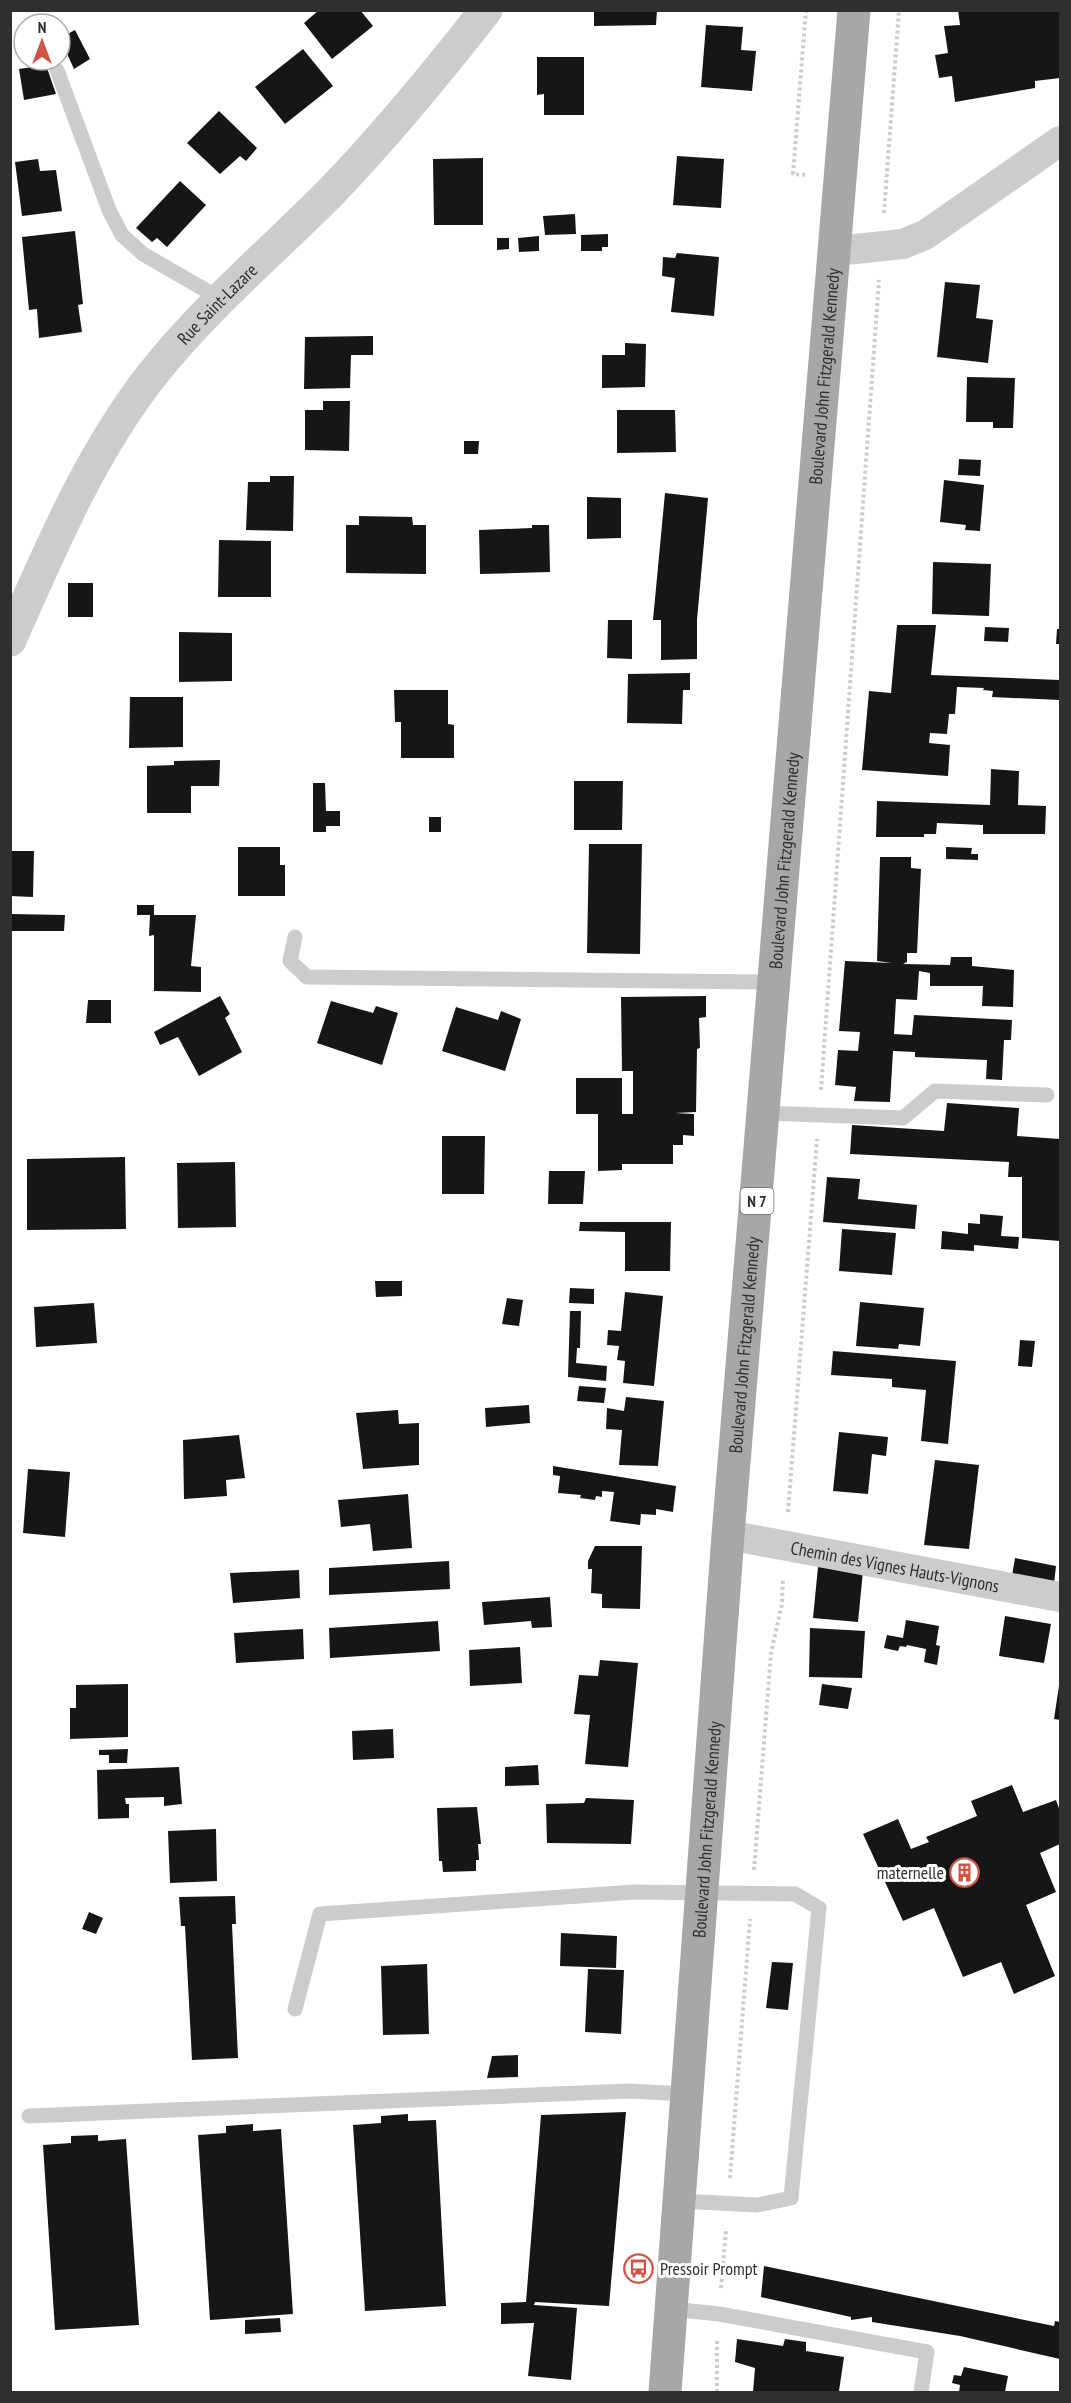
<svg xmlns="http://www.w3.org/2000/svg" width="1071" height="2403" font-family="'PT Sans Narrow',sans-serif">
	<rect width="100%" height="100%" fill="#fff"/>
	<path fill="#161616" d="M319,10h41l13,16 -41,33 -28,-36z
		M594,10h63l-1,15 -62,1z
		M958,10h102v68l-25,3v7l-80,14 -3,-26 -13,2 -4,-23 13,-2 -4,-27 16,-1z
		M706,25l37,2 -2,23 15,1 -4,40 -51,-4z
		M75,30l15,29 -16,10 -14,-31z
		M303,49l30,37 -48,38 -30,-37z
		M537,57h47v58h-40v-21l-7,1z
		M46,65l10,29 -32,6 -5,-31z
		M219,111l38,37 -11,13 -6,-5 -20,18 -33,-31z
		M677,156l47,3 -3,49 -48,-3z
		M483,158v67h-49l-1,-66z
		M38,159l2,12 16,-1 6,41 -40,5 -7,-54z
		M180,181l26,24 -39,42 -10,-9 -5,4 -16,-14z
		M575,214l1,20 -31,1 -2,-19z
		M75,231l8,73 -5,1 4,27 -43,6 -2,-29 -8,1 -7,-73z
		M608,234v13h-6v4h-21v-16z
		M539,236v15l-20,1 -1,-14z
		M497,238h12v11l-12,1z
		M677,253l42,4 -5,59 -43,-4 4,-34 -13,-2 1,-19 12,1z
		M945,282l35,3 -4,33 17,2 -5,43 -51,-6z
		M373,336v19h-22l-1,33 -46,1 1,-52z
		M625,343l21,1 -1,43 -43,1v-33h23z
		M967,377l48,1 -2,50h-20v-6h-27z
		M323,401h27l-1,50 -44,-1v-40h18z
		M617,410h58l1,42 -59,1z
		M464,441h15l-1,13h-14z
		M959,459l22,1 -1,16 -22,-1z
		M270,476h24l-1,55 -47,-1 2,-48h22z
		M944,480l40,5 -4,46 -15,-1 1,-5 -26,-3z
		M665,493l43,5 -11,122v39l-36,1v-40h-8z
		M587,497l34,1v40l-34,1z
		M359,516l53,1 1,8h13v49l-80,-1v-48h13z
		M532,525h17l1,47 -70,2 -1,-44 53,-2z
		M219,540l52,1v56h-53z
		M933,562l58,2 -2,52 -57,-2z
		M68,583h25v34h-25z
		M608,620h24v39l-25,-1z
		M897,625h39l-5,50 129,5v20l-68,-3 1,-6 -10,-1 1,-2 -27,-1 -2,27h-6l-2,20 -17,-1 -1,10 21,2 -2,31 -86,-6 7,-79 22,2z
		M985,627l24,1 -1,14 -24,-1z
		M1057,629h3v15h-4z
		M179,632l53,1v48l-53,1z
		M690,673v17h-7l-1,34 -55,-1 1,-49z
		M394,690h54v34l6,1v33h-53v-36h-6z
		M130,697h53v50l-54,1z
		M220,760l-1,26h-28v27h-44v-47l27,-1v-4z
		M991,769l28,2 -1,34 28,1 -1,28h-62v-9l-46,-2 -1,11h-12v3h-48l1,-36 113,4z
		M574,781h49l-1,49h-48z
		M313,783h12l1,28h14v15h-14v6h-13z
		M429,817h12v15h-12z
		M589,844h53l-2,110 -53,-1z
		M238,847h42v18h5v31h-47z
		M946,847l26,1 -1,6h7v6l-32,-1z
		M10,851h24l-1,46 -23,-1z
		M880,857h31v11l10,1 -4,84h-10v9l-4,2 47,1 1,-8h21v9l42,4 -1,37 -31,-1 1,-20h-53v-13l-11,-2 -2,29 -21,-1 -2,35 18,1 2,-20 98,5 -1,20h-7l-2,40 -16,-1 1,-19 -72,-3v-5l-22,-1 -3,51 -36,-1 2,-14 -21,-2 3,-35 20,1 2,-19 -21,-1 6,-70 47,2 -15,-2z
		M137,905h17v10h42l-5,51 10,1v25l-47,-1v-56l-5,1 1,-21h-13z
		M10,914l55,1 -1,16h-54z
		M220,996l10,18 -5,4 17,34 -43,24 -21,-39 -18,8 -6,-13z
		M706,996v21l-7,1 1,30 -3,1 -1,63 -21,1 19,1v22l-11,-1v10h-10v19h-51v6l-24,1v-57h-22v-36h46v36h11v-43h-11l-1,-74z
		M88,1000h23v23h-25z
		M331,1001l42,12 3,-7 22,7 -16,52 -65,-22z
		M456,1007l42,13 3,-9 20,8 -16,52 -63,-20z
		M947,1103l72,5 -2,28 43,3v102l-38,-3v-61h-14l1,-15 -159,-8 2,-29 92,6z
		M442,1136h43l-1,58h-42z
		M125,1157l1,72 -99,1v-71z
		M235,1162l1,65 -58,1 -1,-65z
		M549,1171h36l-2,33h-35z
		M827,1177l33,2 -2,20 59,6 -2,24 -92,-7z
		M980,1214l23,2 -2,20 18,1 -1,12 -44,-4v6l-33,-2 1,-18 26,3v-11l12,1z
		M580,1222h91l-1,49h-45v-39l-46,-1z
		M842,1229l54,4 -4,42 -53,-4z
		M375,1281h27v15l-26,1z
		M570,1288l24,1v15l-25,-1z
		M625,1292l38,4 -9,90 -31,-3 2,-22 -8,-1 2,-14 -12,-1 1,-15 13,1z
		M507,1298l16,2 -4,26 -17,-2z
		M860,1302l64,6 -4,38 -21,-2 -1,5 -42,-3z
		M94,1303l3,40 -61,4 -2,-40z
		M570,1311h11l-1,37h-3l-1,15 31,3 -1,15 -38,-4z
		M1020,1340l15,1 -3,26 -14,-1z
		M833,1351l123,10 -8,83 -27,-3 5,-51 -34,-3v-8l-61,-4z
		M579,1386l27,2 -2,15 -27,-2z
		M626,1397l38,4 -6,65 -39,-1 3,-35 -16,-1 1,-21 17,3z
		M529,1405l1,18 -44,4 -1,-19z
		M398,1410l1,14 20,-1v42l-56,4 -7,-56z
		M839,1432l49,5 -2,19 -14,-2 -4,40 -35,-3z
		M239,1435l6,43 -19,2 1,16 -43,3 -1,-59z
		M935,1460l44,5 -10,84 -45,-4z
		M553,1466l123,20 -3,26 -17,-3v6l-15,-1 -1,11 -30,-4 4,-29 -12,-1v6l-6,-1 -1,4 -15,-2 1,-3 -23,-2 2,-17 -7,-1z
		M28,1469l42,3 -5,65 -42,-4z
		M408,1494l4,54 -39,3 -3,-27 -29,3 -3,-27z
		M595,1546h47l-2,63 -38,-1v-14l-11,-1 1,-24h-4v-8z
		M1015,1558l41,8 -2,18 -42,-8z
		M449,1561l1,28 -121,6v-27z
		M818,1567l45,4 -5,51 -45,-4z
		M299,1570l1,28 -67,5 -3,-30z
		M550,1597l2,30 -20,1 -1,-7 -47,4 -2,-23z
		M1005,1616l46,8 -7,39 -45,-7z
		M906,1620l33,6 -3,19 4,1 -3,19 -13,-3 2,-13 -19,-4 -1,2 -6,-1 -2,5 -14,-3 3,-13 16,3z
		M438,1621l2,30 -110,7 -1,-30z
		M810,1628l55,3 -3,47 -53,-1z
		M303,1629l1,30 -68,4 -2,-30z
		M520,1647l2,36 -52,3 -1,-36z
		M600,1660l38,3 -10,104 -43,-3 5,-49 -16,-1 5,-39 19,1z
		M128,1684v53l-58,2v-31h6v-23z
		M822,1684l30,4 -4,21 -29,-4z
		M1059,1686h1v34l-6,-1z
		M393,1729l1,29 -41,2 -1,-29z
		M128,1749l-1,14h-18v-8h-10v-5z
		M538,1765l1,20 -34,1v-19z
		M179,1767l3,37 -18,2v-9l-39,1 1,6h3v14l-31,1 -1,-49z
		M1012,1785l11,27 33,-12 4,11v33l-20,9 16,39 -30,13 29,71 -41,18 -13,-32 -38,15 -29,-69 -31,13 -40,-87 35,-15 13,30 18,-7 -3,-5 51,-21 -6,-15z
		M586,1798l48,2 -3,44 -84,-1 -1,-39 38,-1z
		M477,1807l4,37h-3l1,16h-3v11l-33,1 -1,-11h-3l-2,-53z
		M216,1829l1,52 -47,2 -2,-52z
		M235,1896l1,28h-4l6,134 -46,2 -7,-134h-4l-2,-29z
		M89,1912l14,6 -7,16 -14,-5z
		M561,1933l56,3 -1,32 -56,-2z
		M772,1962l21,1 -5,47 -22,-2z
		M427,1964l2,70 -46,1 -2,-69z
		M588,1969l36,1 -3,64 -36,-2z
		M518,2055v22l-31,1 5,-22z
		M626,2112l-17,194 -74,-4 -1,3 43,3 -6,72 -43,-4 6,-53 -33,1v-21l25,-1 15,-187z
		M408,2114v7l28,-1 10,186 -81,5 -12,-186 28,-2v-7z
		M253,2124v7l28,-2 12,185 -83,6 -12,-185 28,-2v-7z
		M98,2135v6l28,-2 13,186 -84,5 -12,-185 28,-2v-7z
		M764,2266l290,60 1,-5 5,1v37l-100,-23 -88,-14v-5l-21,3v-3l-90,-20z
		M280,2318l1,14 -36,2v-14z
		M737,2339l46,7 2,-7 21,3v9l38,6 -5,34 -86,1 2,-24 -20,-6z
		M964,2367l44,9 -3,16h-46l1,-7 -8,-2 2,-8 7,1z"/>
	<g fill="none" stroke-linecap="round" stroke-linejoin="round">
		<path stroke="#ccc" stroke-width="4" stroke-dasharray="3 3" stroke-linecap="butt" d="M805,175l-12,-1 13,-164
			M884,213l15,-203
			M821,1090l58,-810
			M788,1512l29,-373
			M754,1870l17,-217 11,-49 1,-25
			M730,2178l20,-259
			M721,2288l5,-58
			M717,2341v51"/>
		<path stroke="#ccc" stroke-width="15" d="M57,70l52,140 13,25 21,19 78,45
			M295,937l-5,24 17,16 468,5
			M764,1113l139,5 32,-27 112,4
			M295,2009l25,-95 315,-22 160,2 24,14 -28,290 -34,7 -77,-4
			M29,2116l599,-25 60,3
			M672,2309l47,5 208,38 -6,40"/>
		<g stroke="#ccc" stroke-width="30">
			<path d="M836,251l67,-7 22,-9 135,-94"/>
			<path id="s1" d="M728,1535l332,62"/>
		</g>
		<path stroke="#ccc" stroke-width="33" id="s2" d="M10,640c41,-92 79,-184 141,-264 53,-67 118,-122 178,-182 56,-58 107,-120 157,-184"/>
		<path stroke="#a7a7a7" stroke-width="33" id="s3" d="M665,2392l63,-857 126,-1525"/>
	</g>
	<defs>
		<symbol id="building-ring" viewBox="-11 -11 22 22"><circle r="9.5" fill="#fff" stroke="#d05547" stroke-width="1.5"/><path d="M-4-6H4V6H1V3H-1V6H-4ZM-2.5-4.3h1.7v1.8h-1.7ZM.8-4.3h1.7v1.8H.8ZM-2.5-1h1.7V.8h-1.7ZM.8-1h1.7V.8H.8Z" fill="#d05547"/></symbol>
		<symbol id="bus-ring" viewBox="-11 -11 22 22"><circle r="9.5" fill="#fff" stroke="#d05547" stroke-width="1.5"/><path d="M-5-6H5V4H4V6H2V4H-2V6H-4V4H-5ZM-3.5-4V0h7V-4ZM-3.5 1.2v1.5H-2V1.2ZM2 1.2v1.5H3.5V1.2Z" fill="#d05547"/></symbol>
	</defs>
	<g fill-rule="evenodd">
		<use href="#building-ring" x="948" y="1856" width="33" height="33"/>
		<use href="#bus-ring" x="622" y="2252" width="33" height="33"/>
	</g>
	<g text-anchor="middle" dominant-baseline="central" stroke-width="6" stroke-linejoin="round" paint-order="stroke">
		<rect fill="#fff" stroke="#6d6d6d" stroke-width="1.5" x="740.5" y="1188" width="33" height="26" rx="4.5"/>
		<g font-size="16" font-weight="bold" fill="#2f2f2f">
			<text x="757" y="1201">N 7</text>
		</g>
		<g font-size="18" fill="#2f2f2f" stroke="#fff">
			<text stroke="none"><textPath href="#s2" startOffset="398">Rue Saint-Lazare</textPath></text>
			<text stroke="none"><textPath href="#s3" startOffset="2022">Boulevard John Fitzgerald Kennedy</textPath></text>
			<text stroke="none"><textPath href="#s3" startOffset="1536">Boulevard John Fitzgerald Kennedy</textPath></text>
			<text stroke="none"><textPath href="#s3" startOffset="1050">Boulevard John Fitzgerald Kennedy</textPath></text>
			<text stroke="none"><textPath href="#s1" startOffset="170">Chemin des Vignes Hauts-Vignons</textPath></text>
			<text stroke="none"><textPath href="#s3" startOffset="564">Boulevard John Fitzgerald Kennedy</textPath></text>
		</g>
		<g font-size="18" fill="#2f2f2f" stroke="#fff" text-anchor="end">
			<text x="944" y="1872">maternelle</text>
			<text x="660" y="2268" text-anchor="start">Pressoir Prompt</text>
		</g>
	</g>
	<rect width="1071" height="2403" fill="none" stroke="#2f2f2f" stroke-width="24"/>
	<g transform="translate(42 42)"><circle r="28" fill="#ffffff" stroke="#acacac" stroke-width="1.5"/>
	<path d="M0-4.5L10 22L0 15L-10 22Z" fill="#d05547"/>
	<text y="-9" font-size="16" font-weight="bold" text-anchor="middle" fill="#2f2f2f">N</text>
	</g>
</svg>
